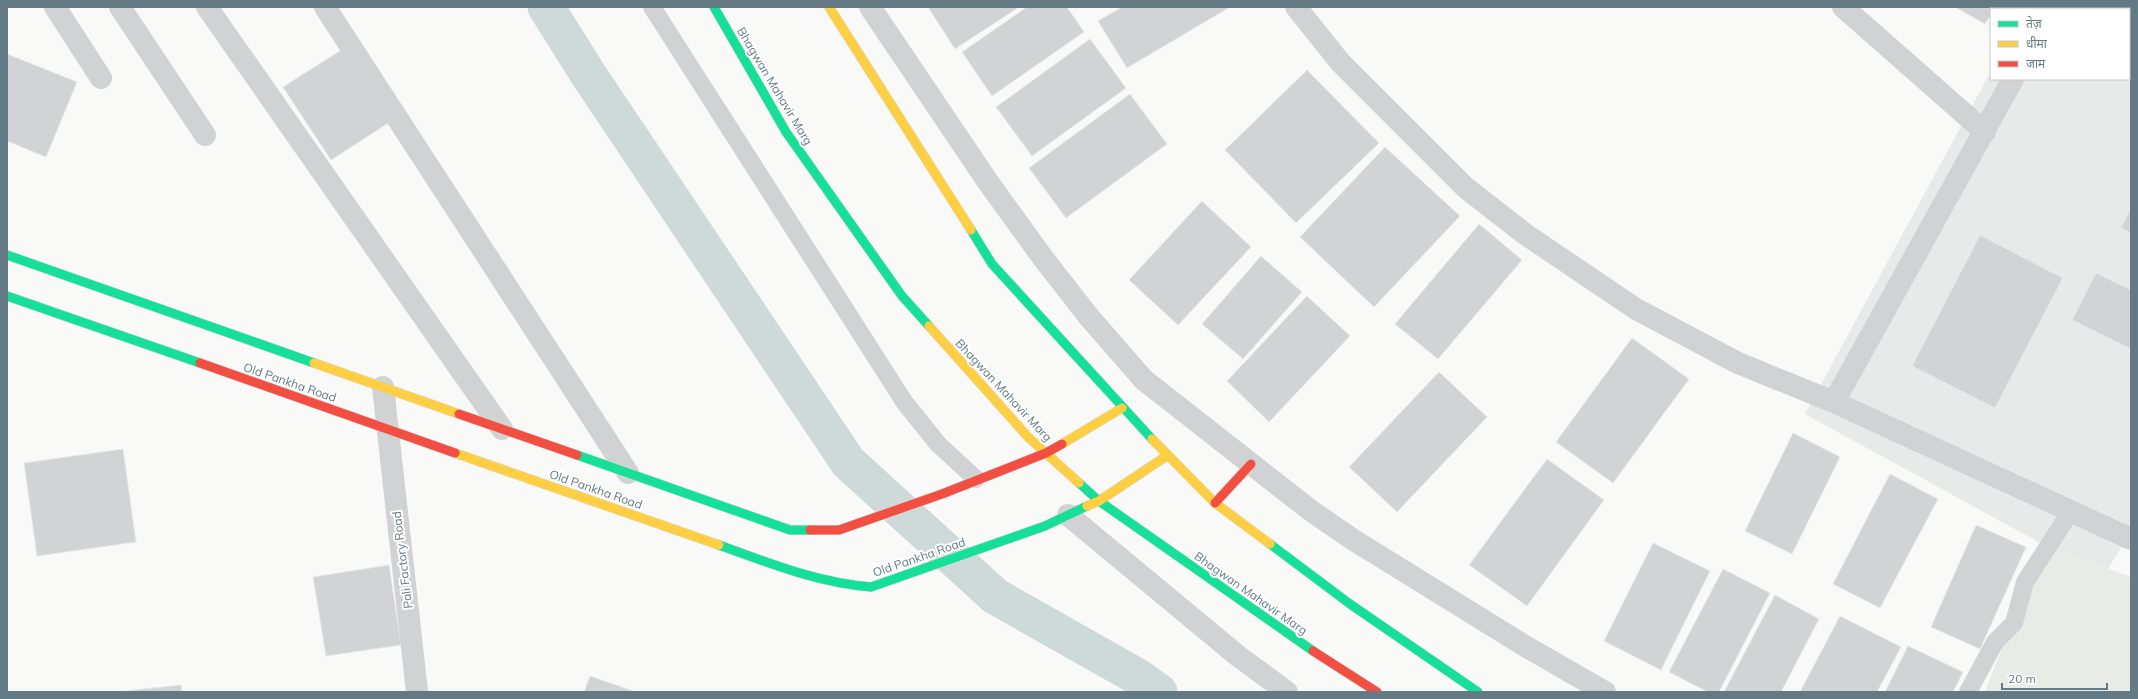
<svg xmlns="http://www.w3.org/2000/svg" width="2138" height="699" font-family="Mulish,'Noto Sans Devanagari',sans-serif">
	<rect width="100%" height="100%" fill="#f9f9f8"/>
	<path fill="#e8e9e9" d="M2026,7h105v524l-23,38 -66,-25 -237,-130 186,-343v8h138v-70h-104z"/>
	<path fill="#e9ece6" d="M2042,544l89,33v115h-146z"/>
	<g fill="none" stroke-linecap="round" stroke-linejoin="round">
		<path stroke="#ced9da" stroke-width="37" d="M546,7l42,67 260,388 147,134 143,81 21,15"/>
	</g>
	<path fill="#d1d3d4" stroke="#e8e8e8" d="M928,7h91l-64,42z
		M1027,7h40l17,25 -92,64 -30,-44z
		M1122,7h108l-103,61 -29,-47z
		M1955,7h40l-4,2v6l-6,9z
		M1090,39l36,49 -94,68 -36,-49z
		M346,47l47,73 -62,40 -48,-73z
		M7,54l70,28 -31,75 -39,-16z
		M1307,70l72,73 -83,80 -71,-73z
		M1130,94l37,50 -101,74 -37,-50z
		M1385,147l75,69 -86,91 -74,-70z
		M1202,201l49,46 -73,78 -49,-45z
		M2131,208v25l-10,-5z
		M1479,224l43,36 -84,99 -43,-35z
		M1980,235l83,43 -68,130 -83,-42z
		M1261,256l41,36 -59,67 -41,-35z
		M2096,273l35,17v59l-59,-29z
		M1307,296l43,40 -81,86 -42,-41z
		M1632,338l57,41 -76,104 -57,-41z
		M1439,372l48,45 -90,95 -48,-45z
		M1793,433l47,24 -48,97 -47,-23z
		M123,449l13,93 -99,14 -13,-93z
		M1547,459l57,41 -77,106 -58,-41z
		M1890,474l48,25 -58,109 -47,-24z
		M1976,525l50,22 -46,102 -49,-22z
		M1653,543l57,28 -49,99 -57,-29z
		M389,565l12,80 -75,11 -13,-79z
		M1723,569l47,24 -51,99h-11l-39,-20z
		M1775,595l44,24 -38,73h-57z
		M1840,616l61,31 -24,45h-77z
		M1908,646l55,26 -10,20h-68z
		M590,676l46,16h-52z
		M181,685l1,7h-57v-1z"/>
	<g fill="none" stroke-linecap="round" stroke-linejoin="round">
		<defs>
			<path id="fast" d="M714,7l72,125 116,164 27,30
				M971,230l21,34 160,175
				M7,255l307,108
				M7,296l193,67
				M577,455l213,75h20
				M1079,483l20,18 214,150
				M1270,544l80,60 128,88
				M719,545c50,18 99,38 152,42l174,-61 42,-20"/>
			<path id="slow" d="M829,7l142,223
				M929,326l99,111 51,46
				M314,363l145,51
				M1152,439l63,64 55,41
				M1062,444l60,-36
				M455,453l264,92
				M1087,506l12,-5 69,-46"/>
			<path id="jam" d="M200,363l255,90
				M459,414l118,41
				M1215,503l36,-39
				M810,530h29l103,-36 104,-41 16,-9
				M1313,651l64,41"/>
		</defs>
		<use href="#fast" stroke="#d5d6d6" stroke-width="10"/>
		<use href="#slow" stroke="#d5d6d6" stroke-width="10"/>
		<use href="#jam" stroke="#d5d6d6" stroke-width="10"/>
		<path stroke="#d1d2d3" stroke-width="18" d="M652,7l253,396 33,41 38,35
			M1968,692l27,-50 19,-19 11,-41 46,-71"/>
		<path stroke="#d1d2d3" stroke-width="22" d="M55,7l46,71
			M120,7l85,128
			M207,7l295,422
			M325,7l303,466
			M870,7l118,175 55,76 46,59 55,63 166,130 42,29 173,107 80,46
			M1296,7l44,55 126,126 59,46 111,75 102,54 96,39 297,137
			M1843,7l142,125
			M2050,9l1,-2
			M383,387l34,305
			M1834,402l179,-323
			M1068,515l170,141 49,36"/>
		<use href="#fast" stroke="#16e098" stroke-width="9"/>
		<use href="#slow" stroke="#ffcf43" stroke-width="9"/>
		<use href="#jam" stroke="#f24e42" stroke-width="9"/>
	</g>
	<g text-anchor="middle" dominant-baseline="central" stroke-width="4" stroke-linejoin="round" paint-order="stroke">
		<g font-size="12" fill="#637a84" stroke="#fff">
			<text transform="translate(775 86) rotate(59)">Bhagwan Mahavir Marg</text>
			<text transform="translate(290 382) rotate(19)">Old Pankha Road</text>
			<text transform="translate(1004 390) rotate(47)">Bhagwan Mahavir Marg</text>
			<text transform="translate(596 489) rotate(19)">Old Pankha Road</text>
			<text transform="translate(919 557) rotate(-19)">Old Pankha Road</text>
			<text transform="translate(402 560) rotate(-97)">Pali Factory Road</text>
			<text transform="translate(1251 593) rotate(35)">Bhagwan Mahavir Marg</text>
		</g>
	</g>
	<rect width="2138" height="699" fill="none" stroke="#637a84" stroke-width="16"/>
	<rect x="1990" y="8" width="140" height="72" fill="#ffffff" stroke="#c1cace"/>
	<rect x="1998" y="21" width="20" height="6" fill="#16e098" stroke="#c1cace"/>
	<text x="2026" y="28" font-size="12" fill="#637a84">तेज़</text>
	<rect x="1998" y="41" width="20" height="6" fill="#ffcf43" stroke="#c1cace"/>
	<text x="2026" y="48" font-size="12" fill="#637a84">धीमा</text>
	<rect x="1998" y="61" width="20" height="6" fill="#f24e42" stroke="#c1cace"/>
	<text x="2026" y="68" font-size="12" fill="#637a84">जाम</text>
	<path d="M2002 683v6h105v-6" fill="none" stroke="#637a84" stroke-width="2"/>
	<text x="2008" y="683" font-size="12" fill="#637a84" stroke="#ffffff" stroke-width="3" paint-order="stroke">20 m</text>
</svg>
